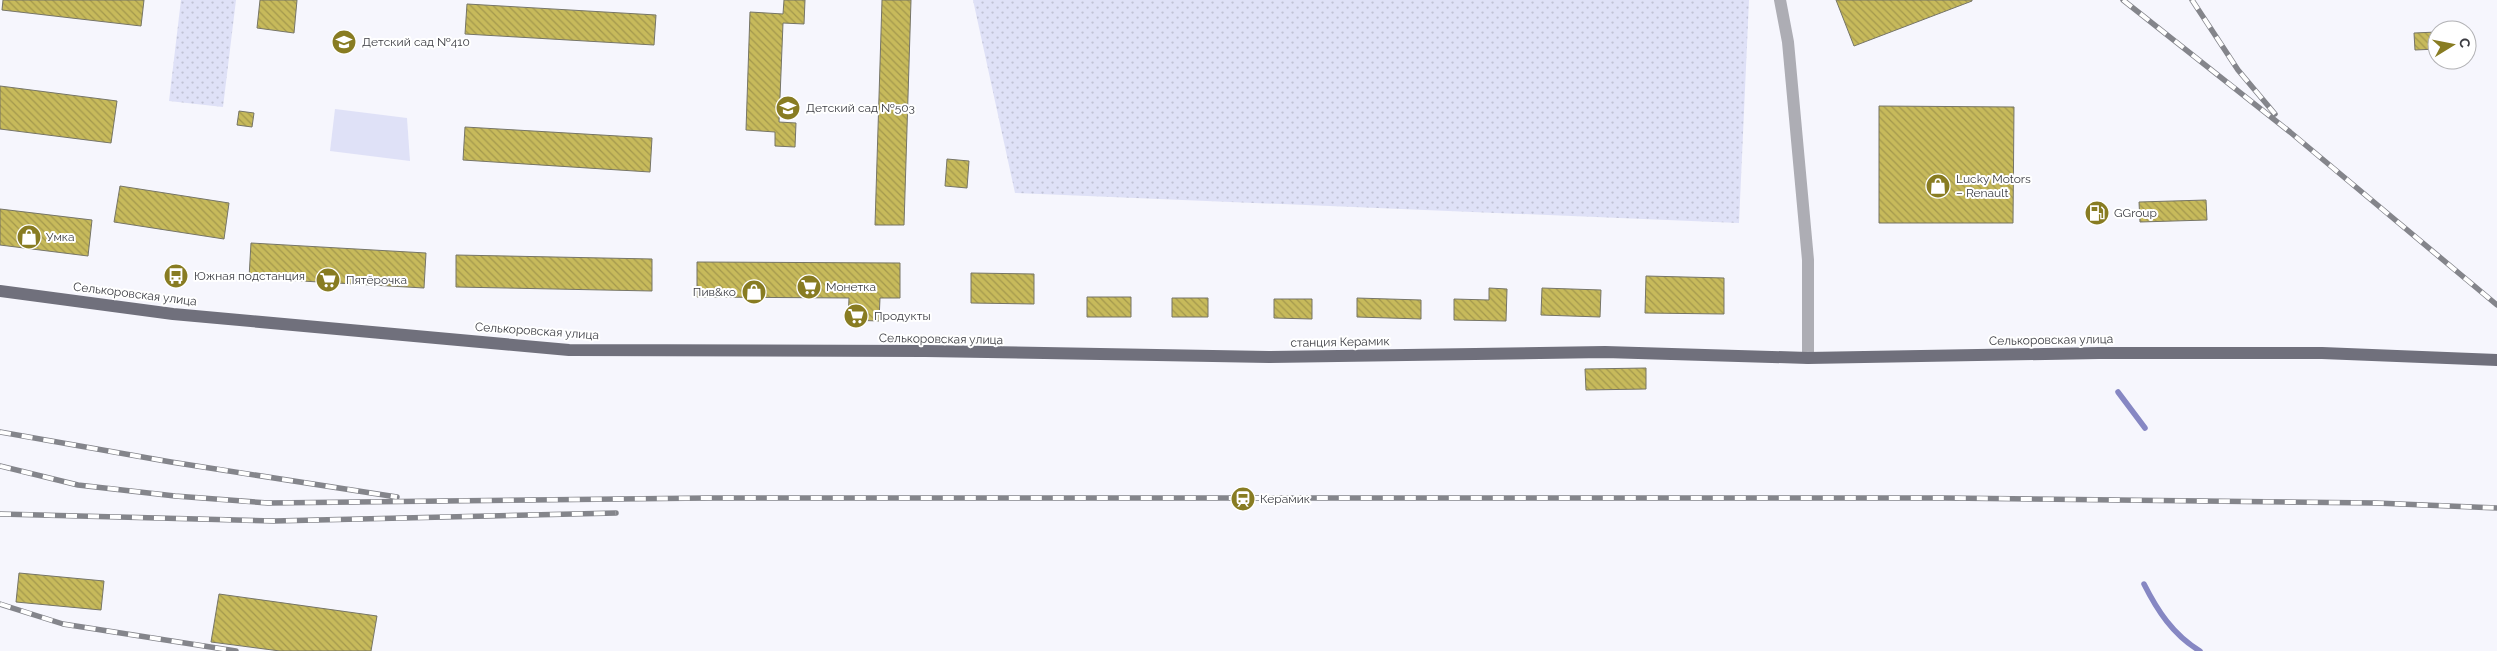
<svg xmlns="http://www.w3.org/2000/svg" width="2497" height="651" font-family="Raleway,sans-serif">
	<defs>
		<pattern id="park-dots" width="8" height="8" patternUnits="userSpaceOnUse" patternTransform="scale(1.25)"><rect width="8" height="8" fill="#dfe1f7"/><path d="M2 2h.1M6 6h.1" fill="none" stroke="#c0c2d5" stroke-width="1.8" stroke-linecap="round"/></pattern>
		<pattern id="building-back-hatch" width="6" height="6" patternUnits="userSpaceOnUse" patternTransform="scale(1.25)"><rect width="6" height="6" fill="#c7ba5b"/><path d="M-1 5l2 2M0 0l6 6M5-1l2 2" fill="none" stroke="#a3984d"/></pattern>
	</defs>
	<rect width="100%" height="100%" fill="#f6f6fd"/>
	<path fill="#dfe1f7" d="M335,109l72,9 3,43 -80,-10z"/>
	<path fill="url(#park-dots)" d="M181,0h55l-13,107 -54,-6z
		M973,0h776l-10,223 -724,-30z"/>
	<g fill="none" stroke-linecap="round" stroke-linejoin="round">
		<path stroke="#8687c3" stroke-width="5.5" d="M2118,392l27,36
			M2144,584c13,26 29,51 56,67"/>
	</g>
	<path fill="url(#building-back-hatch)" stroke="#767567" d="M3,0h141l-3,26 -139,-16z
		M260,0h37l-3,33 -37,-5z
		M784,0h21l-1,24 -21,-1 -4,99 17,1 -1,24 -20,-1v-14l-29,-2 4,-118 33,2z
		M882,0h29l-7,225h-29z
		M1836,0h136v1l-118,45z
		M467,4l189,11 -2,30 -189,-11z
		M2437,32v17l-22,1 -1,-17z
		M0,86l117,15 -6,42 -111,-14z
		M1879,106l135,1 -1,116h-134z
		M239,111l15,2 -2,14 -15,-2z
		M465,127l187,11 -2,34 -187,-12z
		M947,159l22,2 -2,27 -22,-2z
		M120,186l109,17 -5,36 -110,-17z
		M2206,200l1,20 -67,2 -1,-20z
		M0,209l92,11 -4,36 -88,-11z
		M251,243l175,10 -2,35 -175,-10z
		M456,255l196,4v32l-196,-4z
		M697,262l203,1v35h-20l-1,23 -31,-1 1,-22 -152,-1z
		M971,273l63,1v30l-63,-1z
		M1646,276l78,2v36l-79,-1z
		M1489,288l18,1 -1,32 -52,-1v-21l35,1z
		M1542,288l59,2 -1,27 -59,-2z
		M1087,297h44v20h-44z
		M1172,298h36v19h-36z
		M1357,298l64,2v19l-64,-2z
		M1274,299h38v20l-38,-1z
		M1646,368v21l-60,1 -1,-21z
		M19,573l85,8 -3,29 -85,-8z
		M219,594l158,22 -6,35h-91l-69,-9z"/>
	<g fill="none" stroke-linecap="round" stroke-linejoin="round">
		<path stroke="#adadb4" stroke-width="12" d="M1780,0l8,42 20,218v98"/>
		<path stroke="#70707c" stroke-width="12" d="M0,291l173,23 396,36 356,1 344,6 336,-5 203,6 291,-5h223l175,7"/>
		<defs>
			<path id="rail" d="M2123,0l167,132 207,173
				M2192,0l46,70 37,44
				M0,432l171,30 226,35
				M0,466l78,19 97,11 93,7 440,-5h1237l431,5 121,5
				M0,514l274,7 342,-8
				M0,604l63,20 173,27"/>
		</defs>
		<use href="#rail" stroke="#84858b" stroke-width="5.5"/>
		<use href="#rail" stroke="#fff" stroke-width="4" stroke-dasharray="11" stroke-linecap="butt"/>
	</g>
	<defs>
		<symbol id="school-disc" viewBox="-11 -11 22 22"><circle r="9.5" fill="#887c22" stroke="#fff"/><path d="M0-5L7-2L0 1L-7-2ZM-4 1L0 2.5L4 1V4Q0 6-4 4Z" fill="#fff"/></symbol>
		<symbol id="shop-disc" viewBox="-11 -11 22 22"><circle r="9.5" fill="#887c22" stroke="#fff"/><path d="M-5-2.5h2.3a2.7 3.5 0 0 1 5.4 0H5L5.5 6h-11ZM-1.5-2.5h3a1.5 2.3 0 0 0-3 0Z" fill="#fff"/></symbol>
		<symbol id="fuel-disc" viewBox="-11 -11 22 22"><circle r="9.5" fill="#887c22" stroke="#fff"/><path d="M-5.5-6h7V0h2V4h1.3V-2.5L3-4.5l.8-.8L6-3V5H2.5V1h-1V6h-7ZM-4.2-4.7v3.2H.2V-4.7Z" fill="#fff"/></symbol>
		<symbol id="bus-disc" viewBox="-11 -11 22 22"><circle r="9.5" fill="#887c22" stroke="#fff"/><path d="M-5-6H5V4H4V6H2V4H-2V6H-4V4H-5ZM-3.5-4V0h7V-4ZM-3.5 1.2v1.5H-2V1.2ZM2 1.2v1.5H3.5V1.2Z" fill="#fff"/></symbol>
		<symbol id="supermarket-disc" viewBox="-11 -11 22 22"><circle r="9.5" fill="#887c22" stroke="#fff"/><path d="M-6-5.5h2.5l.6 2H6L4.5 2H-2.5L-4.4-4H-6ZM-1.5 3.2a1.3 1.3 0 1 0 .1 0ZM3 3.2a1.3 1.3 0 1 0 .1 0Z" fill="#fff"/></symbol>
		<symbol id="station-disc" viewBox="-11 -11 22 22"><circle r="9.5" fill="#887c22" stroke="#fff"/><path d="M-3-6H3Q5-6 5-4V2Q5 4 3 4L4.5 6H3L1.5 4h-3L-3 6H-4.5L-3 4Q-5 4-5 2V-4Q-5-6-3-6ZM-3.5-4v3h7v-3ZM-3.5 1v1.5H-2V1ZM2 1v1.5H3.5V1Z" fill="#fff"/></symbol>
	</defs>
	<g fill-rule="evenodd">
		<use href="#school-disc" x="330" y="28" width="28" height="28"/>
		<use href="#school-disc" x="774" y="94" width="28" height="28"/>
		<use href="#shop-disc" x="1924" y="172" width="28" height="28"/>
		<use href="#fuel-disc" x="2083" y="199" width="28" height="28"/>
		<use href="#shop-disc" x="15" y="223" width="28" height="28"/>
		<use href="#bus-disc" x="162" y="262" width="28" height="28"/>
		<use href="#supermarket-disc" x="314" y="266" width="28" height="28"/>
		<use href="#supermarket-disc" x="795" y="273" width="28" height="28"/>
		<use href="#shop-disc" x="740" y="278" width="28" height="28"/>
		<use href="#supermarket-disc" x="842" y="302" width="28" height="28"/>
		<use href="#station-disc" x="1229" y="485" width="28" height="28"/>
	</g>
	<g text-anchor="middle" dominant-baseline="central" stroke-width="4" stroke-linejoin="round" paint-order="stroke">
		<g font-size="12" fill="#3c3d43" stroke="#fff" text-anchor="start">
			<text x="362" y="42">Детский сад №410</text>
			<text x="806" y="108">Детский сад №503</text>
			<text x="1956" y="179">Lucky Motors<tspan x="1956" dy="14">– Renault</tspan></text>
			<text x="2114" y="213">GGroup</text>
			<text x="46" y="237">Умка</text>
			<text x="194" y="276">Южная подстанция</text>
			<text x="346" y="280">Пятёрочка</text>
			<text x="826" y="287">Монетка</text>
			<text x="736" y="292" text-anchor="end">Пив&amp;ко</text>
			<text x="874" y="316">Продукты</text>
			<text x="1260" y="499">Керамик</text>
		</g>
		<g font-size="12" fill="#3c3d43" stroke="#fff">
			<text transform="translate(135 294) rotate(7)">Селькоровская улица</text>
			<text transform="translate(537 331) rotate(4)">Селькоровская улица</text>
			<text transform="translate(941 339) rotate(1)">Селькоровская улица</text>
			<text transform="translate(2051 340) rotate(-1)">Селькоровская улица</text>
			<text transform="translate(1340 342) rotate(-1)">станция Керамик</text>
		</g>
	</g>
	<g transform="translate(2452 45) rotate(80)"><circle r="24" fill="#ffffff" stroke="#b1b1b4"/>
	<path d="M0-4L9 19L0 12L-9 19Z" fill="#887c22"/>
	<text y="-8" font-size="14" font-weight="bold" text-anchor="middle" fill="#3c3d43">С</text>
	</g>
</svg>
